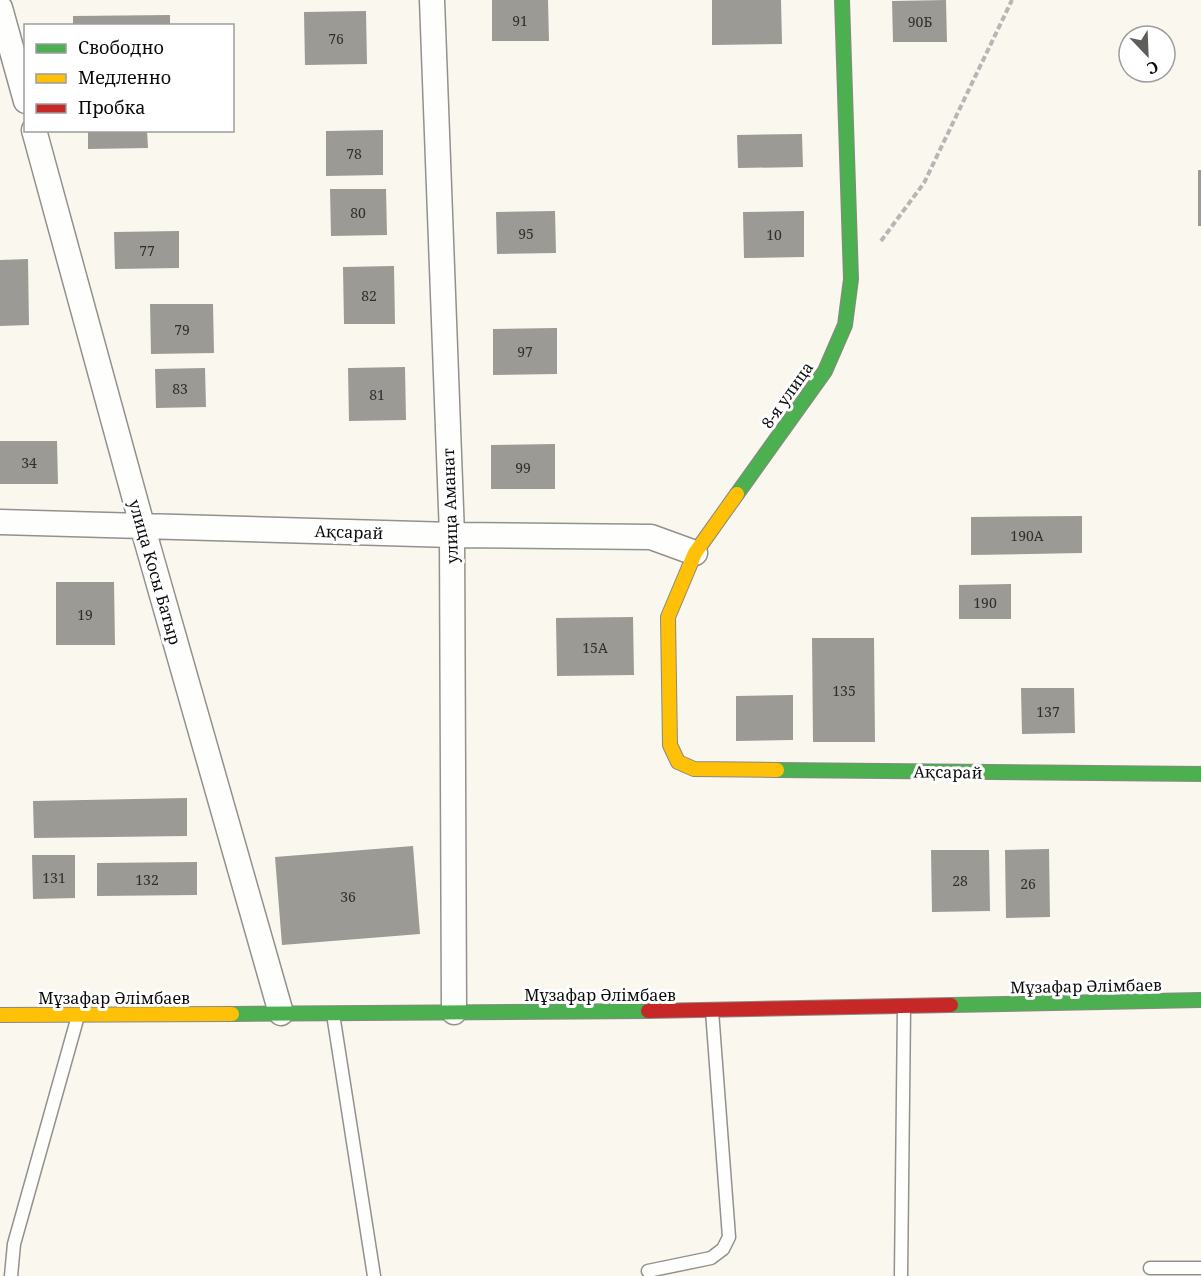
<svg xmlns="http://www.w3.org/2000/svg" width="1201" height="1276" font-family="'Noto Serif',serif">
	<rect width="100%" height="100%" fill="#faf7ef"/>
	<path fill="#9c9a95" d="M492,0h56l1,41h-57z
		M712,0h69l1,44 -70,1z
		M946,0l1,42h-54l-1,-41z
		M366,11l1,53 -62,1 -1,-53z
		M170,15v11h-97v-10z
		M88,130h59l1,18 -60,1z
		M383,130v45l-57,1v-45z
		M802,134l1,33 -65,1 -1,-33z
		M1198,170h3v56h-3z
		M330,189h56l1,46 -56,1z
		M555,211l1,42 -59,1 -1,-42z
		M804,211v46l-60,1 -1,-46z
		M179,231v37l-64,1 -1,-37z
		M28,259l1,66 -29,1v-66z
		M394,266l1,58h-51l-1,-57z
		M150,304h63l1,49 -63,1z
		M557,328v46l-64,1v-46z
		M405,367l1,53 -57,1 -1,-53z
		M205,368l1,39 -50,1 -1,-39z
		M0,441h57l1,43h-58z
		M555,444v45h-64v-44z
		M1082,516v37l-111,2v-38z
		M56,582h58l1,63h-59z
		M1011,584v35h-52v-34z
		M633,617l1,58 -77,1 -1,-58z
		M812,638h62l1,104h-62z
		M1021,688h53l1,45 -53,1z
		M793,695v45l-57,1v-45z
		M187,798v38l-153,2 -1,-37z
		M413,846l7,88 -138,11 -7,-88z
		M1049,849l1,68 -44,1 -1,-68z
		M931,850h58l1,61 -58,1z
		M32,855h43v43l-42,1z
		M197,862v33l-100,1v-33z"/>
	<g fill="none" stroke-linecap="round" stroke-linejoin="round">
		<defs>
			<path id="lane" d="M333,1014l41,262
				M1150,1268h51
				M648,1271l63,-13 12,-9 6,-12 -17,-226
				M11,1276l3,-32 64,-228
				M901,1276l3,-269"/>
			<path id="street" d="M432,0l20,535 2,477
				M0,8l26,93
				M34,130l108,395 139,488
				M0,522l452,13 199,2 44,16"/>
			<path id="fast" d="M737,494l88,-123 20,-46 6,-46 -9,-279
				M777,770l424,4
				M951,1005l250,-5
				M232,1014l416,-3"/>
			<path id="slow" d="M737,494l-42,59 -27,64 2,128 8,17 16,7 83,1
				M0,1015l232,-1"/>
			<path id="jam" d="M648,1011l303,-6"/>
		</defs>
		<use href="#lane" stroke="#93918e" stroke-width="15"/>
		<use href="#street" stroke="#93918e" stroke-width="27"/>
		<use href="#fast" stroke="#898884" stroke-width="16"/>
		<use href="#slow" stroke="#898884" stroke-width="16"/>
		<use href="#jam" stroke="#898884" stroke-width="16"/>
		<path stroke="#b7b6b5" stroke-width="4" stroke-dasharray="6 3" stroke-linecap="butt" d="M881,241l43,-58 88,-183"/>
		<use href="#lane" stroke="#fefefd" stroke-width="12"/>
		<use href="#street" stroke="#fefefd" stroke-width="24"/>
		<use href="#fast" stroke="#4caf50" stroke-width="14"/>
		<use href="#slow" stroke="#ffc107" stroke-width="14"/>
		<use href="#jam" stroke="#c62828" stroke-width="14"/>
	</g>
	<g text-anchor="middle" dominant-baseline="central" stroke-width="6" stroke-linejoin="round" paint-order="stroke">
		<g font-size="14" fill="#2f2f2e">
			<text x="520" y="20">91</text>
			<text x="920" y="21">90Б</text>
			<text x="336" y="38">76</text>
			<text x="354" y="153">78</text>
			<text x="358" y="212">80</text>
			<text x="526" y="233">95</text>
			<text x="774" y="234">10</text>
			<text x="147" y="250">77</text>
			<text x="369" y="295">82</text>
			<text x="182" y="329">79</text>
			<text x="525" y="351">97</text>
			<text x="180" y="388">83</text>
			<text x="377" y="394">81</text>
			<text x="29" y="462">34</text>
			<text x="523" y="467">99</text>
			<text x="1027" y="535">190А</text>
			<text x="985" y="602">190</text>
			<text x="85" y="614">19</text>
			<text x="595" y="647">15А</text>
			<text x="844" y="690">135</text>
			<text x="1048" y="711">137</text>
			<text x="54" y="877">131</text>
			<text x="147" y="879">132</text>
			<text x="960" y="880">28</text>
			<text x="1028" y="883">26</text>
			<text x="348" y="896">36</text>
		</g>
		<g font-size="16" fill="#0b0b0b" stroke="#fff">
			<text transform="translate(787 395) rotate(-55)">8-я улица</text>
			<text transform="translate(450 506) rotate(-92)">улица Аманат</text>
			<text transform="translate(349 532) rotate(2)">Ақсарай</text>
			<text transform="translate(155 572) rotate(74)">улица Косы Батыр</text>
			<text transform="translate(948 772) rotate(1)">Ақсарай</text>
			<text transform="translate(1086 986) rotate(-1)">Мұзафар Әлімбаев</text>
			<text x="600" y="995">Мұзафар Әлімбаев</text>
			<text x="114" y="998">Мұзафар Әлімбаев</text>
		</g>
	</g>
	<rect x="24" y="24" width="210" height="108" fill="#ffffff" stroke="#9d9d9d" stroke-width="1.5"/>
	<rect x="36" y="44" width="30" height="9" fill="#4caf50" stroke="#9d9d9d" stroke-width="1.5"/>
	<text x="78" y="54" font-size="18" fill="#0b0b0b">Свободно</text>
	<rect x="36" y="74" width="30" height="9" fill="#ffc107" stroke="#9d9d9d" stroke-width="1.5"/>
	<text x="78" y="84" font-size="18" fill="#0b0b0b">Медленно</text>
	<rect x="36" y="104" width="30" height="9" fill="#c62828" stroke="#9d9d9d" stroke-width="1.5"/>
	<text x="78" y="114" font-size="18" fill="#0b0b0b">Пробка</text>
	<g transform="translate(1147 54) rotate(157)"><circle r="28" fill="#ffffff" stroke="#9d9d9d" stroke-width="1.5"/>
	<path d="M0-4.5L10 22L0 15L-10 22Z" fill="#5f5e5b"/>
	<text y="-9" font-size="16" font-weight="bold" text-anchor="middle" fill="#0b0b0b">С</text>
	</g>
</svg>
